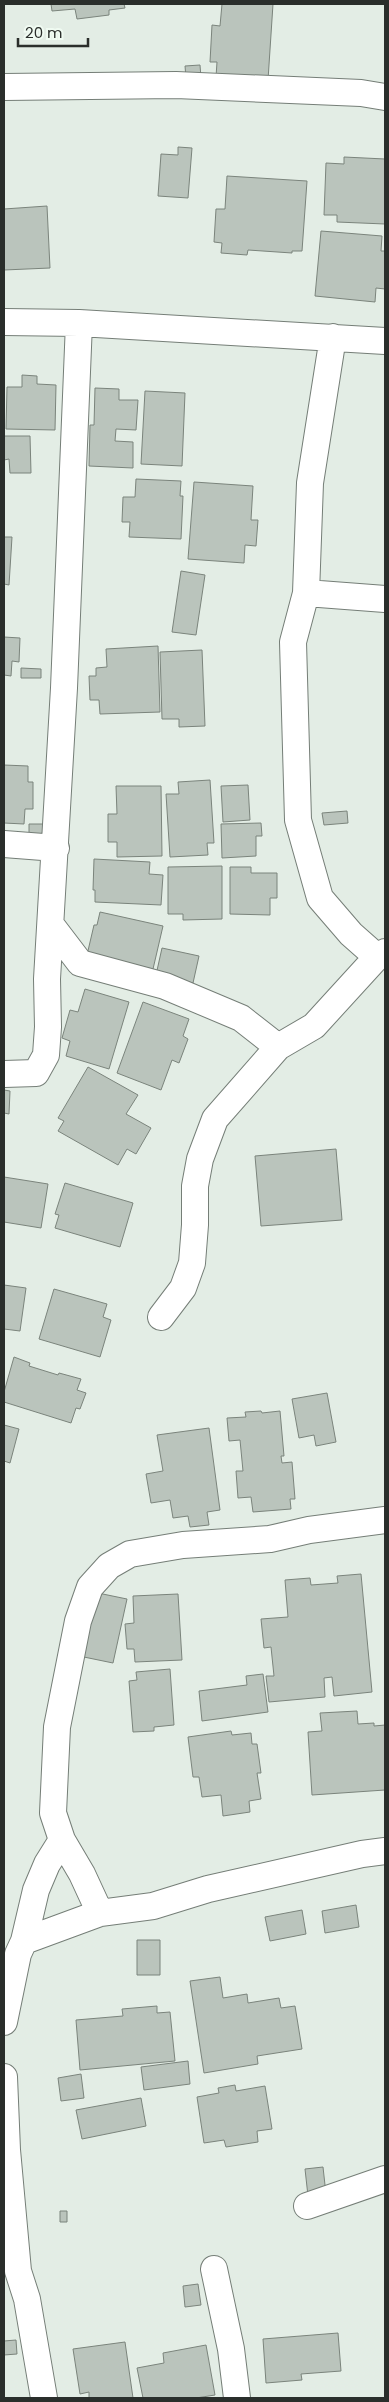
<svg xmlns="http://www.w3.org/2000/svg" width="389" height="2402" font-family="Poppins,sans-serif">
	<rect width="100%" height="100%" fill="#e3ede5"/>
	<path fill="#bac4bc" stroke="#7b847c" d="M51,4h73l1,4 -16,2v5l-32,4 -2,-10 -23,2z
		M222,4h51l-5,76 -52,-3 1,-15h-7l2,-37 8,1z
		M200,65l1,13h-15l-1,-12z
		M178,147l14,1 -4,50 -30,-2 3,-42 17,1z
		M344,157l41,2v65l-48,-2v-7h-13l2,-52 18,1z
		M227,176l80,5 -5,70h-10v2l-44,-3 -1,5 -26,-2 1,-10 -8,-1 2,-33h9z
		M47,206l3,62 -46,2v-61z
		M321,231l61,5 -1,15h4v38l-9,-1 -1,14 -60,-6z
		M22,375l15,1v8l19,1 -1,45 -49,-1 1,-42h15z
		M95,388l24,1v11h19l-2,30 -20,-1 -1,12 18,1v26l-44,-2 1,-41h4z
		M145,391l40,2 -3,73 -41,-2z
		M4,436h26l1,37h-21l-1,-14 -5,1z
		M136,479l45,2 -1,15h3l-2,43 -52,-2 1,-15h-8l1,-25h12z
		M194,482l59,4 -2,34h7l-2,26 -11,-1 -1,18 -56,-4z
		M4,537h8l-3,48 -5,-1z
		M181,571l24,4 -9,60 -24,-3z
		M4,637l16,1 -1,24 -7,-1 -1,15 -7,-1z
		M158,646l2,66 -60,2 -1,-14h-9l-1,-24h7v-8l11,-1 -1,-18z
		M202,650l3,76 -26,1v-8h-17l-2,-67z
		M21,668l20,1v9h-20z
		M4,765l24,1v16h5v27h-8l-1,15 -20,-1z
		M210,780l4,63h-7l1,12 -38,2 -4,-63h13l-1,-12z
		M248,785l2,35 -27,2 -2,-36z
		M116,786h45l1,70 -45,1v-15h-9v-28h9z
		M347,811l1,12 -24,2 -2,-12z
		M261,823l1,13h-6v20l-34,2 -1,-34z
		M29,824h14v11h-14z
		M94,859l56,3 -1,12 14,1 -2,30 -66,-3v-12h-2z
		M222,866v53l-39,1v-6h-15v-47z
		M230,867h21v6h26v25h-7v17l-40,-1z
		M100,912l63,14 -10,43 -66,-14 7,-30h3z
		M162,948l37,8 -6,27 -37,-8z
		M85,989l44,13 -20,67 -43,-13 4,-15 -8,-3 8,-28 8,2z
		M143,1002l46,17 -6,17 5,3 -9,24 -7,-3 -11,30 -44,-17z
		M88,1067l50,28 -12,19 25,14 -15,26 -9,-5 -9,16 -60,-34 6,-10 -6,-3z
		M4,1090l6,1 -1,23 -5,-1z
		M336,1149l6,71 -81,6 -6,-70z
		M4,1177l44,7 -7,44 -37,-6z
		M65,1183l68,20 -13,44 -65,-19 4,-13 -4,-1z
		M4,1285l22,3 -6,43 -16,-2z
		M54,1289l53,15 -4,13 8,3 -11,37 -61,-18z
		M14,1357l16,6 -1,3 29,9 1,-2 22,6 -4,11 9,3 -6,16 -4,-1 -5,15 -67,-21v-10z
		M327,1393l9,49 -20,4 -2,-11 -15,3 -7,-39z
		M261,1411l1,2 18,-2 4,45h-3l1,7 10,-1 3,37h-5l1,10 -38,3 -2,-15 -13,1 -2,-27h7l-3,-31 -11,1 -2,-23 19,-1 -1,-5z
		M4,1425l15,4 -9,34 -6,-2z
		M209,1428l11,82 -13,2 2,13 -19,2 -2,-11 -15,2 -3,-18 -19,3 -5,-29 17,-3 -6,-36z
		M361,1574l11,118 -38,4 -2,-19 -8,1 1,19 -56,5 -3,-26h8l-3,-29 -7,1 -3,-29 27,-2 -3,-37 25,-2 1,7 27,-2 -1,-7z
		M93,1592l34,7 -14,64 -34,-7z
		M178,1594l4,66 -47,2 -1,-13h-7l-2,-25 9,-1 -1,-27z
		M170,1669l4,56 -20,2v4l-21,1 -4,-51 8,-1 -1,-8z
		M263,1674l5,38 -66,9 -3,-30 48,-6 -1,-9z
		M357,1711l1,13 16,-1v3l11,-1v65l-73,5 -4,-63 14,-1 -2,-18z
		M231,1731l1,4 19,-2 1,11h5l4,29h-4l4,26 -12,2 1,11 -27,4 -2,-21 -19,2 -3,-20h-6l-5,-40z
		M356,1905l3,22 -34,6 -3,-22z
		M302,1910l4,24 -36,7 -5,-24z
		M137,1940h23v35h-23z
		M220,1977l3,21 24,-4 1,9 31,-5 2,10 14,-2 7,43 -45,7 1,8 -54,9 -14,-92z
		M157,2006v7l13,-1 5,49 -95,9 -4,-50 47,-4 -1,-7z
		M188,2061l2,23 -46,6 -3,-23z
		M81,2074l3,24 -23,3 -3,-23z
		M235,2085l1,6 29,-5 7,43 -15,2 1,11 -32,5 -2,-7 -20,3 -7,-46 22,-4 -1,-5z
		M141,2098l5,28 -64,13 -6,-29z
		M323,2167l3,27 -18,2 -3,-27z
		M60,2211h7v11h-7z
		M198,2284l3,21 -16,2 -2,-21z
		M338,2333l3,38 -40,3 1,6 -36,3 -3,-44z
		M16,2340l1,14 -13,1v-14z
		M125,2342l8,56h-44v-6l-9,2 -7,-45z
		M206,2345l9,50 -19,3h-53l-6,-30 27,-5 -1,-10z"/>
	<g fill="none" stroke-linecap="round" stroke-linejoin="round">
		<defs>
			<path id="street" d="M4,87l172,-2 185,8 24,4
				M4,322l75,1 306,18
				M333,337l-23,146 -4,110 -13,49 5,178 22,78 31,36 26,23
				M306,593l79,6
				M4,844l52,4
				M51,925l29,38 85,23 76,32 37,29
				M4,1074l32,-1 10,-18 2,-28 -1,-48 17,-291 15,-365
				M161,1317l22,-29 9,-25 3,-38v-39l5,-27 15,-40 63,-72 36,-21 63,-69 8,-5
				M100,1913l-18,-39 -20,-34 -9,-27 4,-86 21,-106 12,-34 19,-21 21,-12 53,-9 87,-6 39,-9 76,-10
				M24,1941l76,-28 53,-7 55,-17 154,-35 23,-3
				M4,2022l14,-68 6,-13 12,-51 11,-26 15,-24
				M4,2077l3,73 11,121 9,28 17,99
				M307,2206l78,-27
				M214,2269l17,80 6,49"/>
		</defs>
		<use href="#street" stroke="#757e77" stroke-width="28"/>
		<use href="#street" stroke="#fff" stroke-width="26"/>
	</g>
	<rect width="389" height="2402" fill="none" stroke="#2a2e2b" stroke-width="10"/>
	<path d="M18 38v8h70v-8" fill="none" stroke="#2a2e2b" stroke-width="2.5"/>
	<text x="25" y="38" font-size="15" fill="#2a2e2b" stroke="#f0fbf2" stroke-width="4" paint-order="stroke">20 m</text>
</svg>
